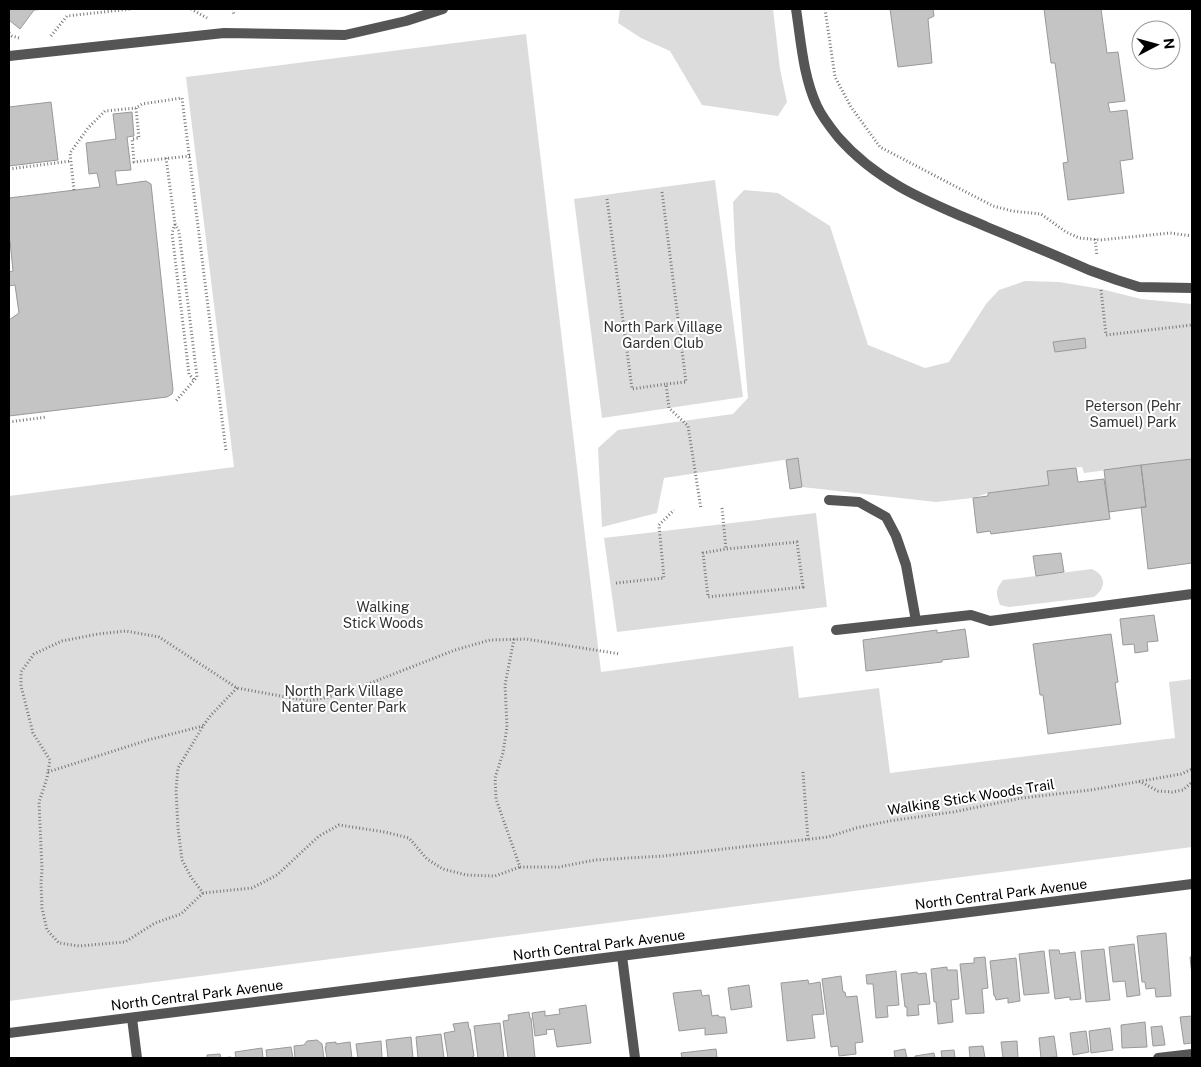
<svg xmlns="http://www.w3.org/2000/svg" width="1201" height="1067" font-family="'Public Sans',sans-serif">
	<rect width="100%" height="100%" fill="#fff"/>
	<path fill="#dcdcdc" d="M620,9h153l7,60 7,33 -9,14 -76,-11 -32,-54 -29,-13 -23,-15z
		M526,34l75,638 192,-26 6,52 80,-10 11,85 285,-35 -6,-56 23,-3v168l-1183,154v-505l225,-29 -48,-390z
		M715,180l28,217 -141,21 -28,-219z
		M744,190l34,3 52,33 38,119 57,23 24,-6 37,-58 13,-14 26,-9 34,1 42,7 40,10 51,5v155l-108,14 -2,-6 -35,4 2,14 -61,8 -15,5 -37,4 -134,-15 -5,-29 -133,20 -7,35 -55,14 -4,-79 20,-18 115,-16 15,-16 -13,-152 -2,-44z
		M816,513l11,94 -210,25 -13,-94z
		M1092,569c15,7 14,19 2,28l-85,10 -9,-2c-4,-11 -5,-15 3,-25z"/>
	<path fill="#c4c4c4" stroke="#999" d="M9,9h36l-11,1 -14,19 -11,-9z
		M890,9h43l1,7 -6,3 4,44 -34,4z
		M1044,9h57l6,44 11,-1 7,49 -17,2 2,9 17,-2 6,49 -13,2 4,32 -56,7 -5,-37 5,-1 -13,-99h-4z
		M51,102l7,58 -49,6v-59z
		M132,112l2,24 -7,1 4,33 -16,1 2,14 29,-4 5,3 22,206 -1,4 -5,3 -158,19v-96l10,-7 -4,-28 -6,1v-14l4,-1 -3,-30h-1v-43l91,-11 -3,-14 -8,1 -3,-31 30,-4 -3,-25z
		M1085,338l1,10 -31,4 -2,-10z
		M798,458l4,29 -12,2 -4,-29z
		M1192,459v104l-44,6 -7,-62h5l-5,-42z
		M1141,465l5,42 -37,5 -5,-42z
		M1076,468l2,14 26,-3 6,40 -119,15 -1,-3 -13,2 -4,-35 15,-2v-3l61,-8 -2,-14z
		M1061,553l3,19 -28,4 -3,-20z
		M1154,615l4,26 -11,1 1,9 -13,2 -1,-9 -11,1 -3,-26z
		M965,629l4,28 -27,3v2l-76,9 -3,-31 74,-10v3z
		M1111,634l7,48 -3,1 6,41 -73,10 -5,-39h-3l-7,-51z
		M1166,933l5,63 -15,1 -1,-9 -9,1 -1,-7h-3l-5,-46z
		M1134,944l6,51 -13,2 -2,-16 -12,1 -4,-35z
		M1104,949l6,51 -24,2 -5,-51z
		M1049,950h10l1,4 15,-2 6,47 -11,1v-3l-15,2z
		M1044,951l5,42 -25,2 -5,-41z
		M985,957l3,31 -6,1 2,24 -18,1 -6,-50 14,-1v-5z
		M1190,957h2v19z
		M1016,958l4,43 -12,2v-5l-12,2 -1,-4h-1l-4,-35z
		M947,967v3h10l2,29 -8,1 2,22 -15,2 -2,-22h-2l-3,-33z
		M896,971l3,34 -12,1 1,11 -12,1 -3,-34h-6l-1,-9z
		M917,972l1,2 8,-1 4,31 -12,1 1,10 -12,1v-9h-2l-4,-33z
		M841,976l2,16h2l1,5 11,-1 6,46 -8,1 1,11 -17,2 -1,-10 -7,1 -9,-68z
		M808,980l1,4 11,-2 4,32 -12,1 3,23 -28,3 -6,-58z
		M749,985l3,22 -21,3 -3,-22z
		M701,990l1,6 7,-1 3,21 6,-1 1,2h6l2,16 -22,2v-7l-26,3 -6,-38z
		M586,1005l5,38 -34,4 -3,-18 -8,1 1,4 -12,2 -3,-23 13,-2v5l15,-2 -1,-5z
		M529,1012l1,6h1l4,40h-27l-5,-37 6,-1 -1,-5z
		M1192,1016v27l-8,1 -4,-27z
		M468,1022l1,7h1l4,27 -2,1v1h-24l-4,-25 11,-2 -2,-7z
		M1145,1022l2,25 -25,1 -1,-23z
		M500,1023l4,35h-26l-4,-32z
		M1162,1026l3,19 -12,1 -2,-19z
		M1110,1028l3,22 -22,3 -2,-22z
		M1086,1031l3,21 -16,3 -3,-22z
		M441,1034l3,24h-26l-2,-21z
		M1054,1036l3,21 -16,1 -2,-20z
		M411,1037l2,21h-25l-2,-18z
		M317,1040l5,4 2,14h-29l-1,-12 10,-1 3,-4z
		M381,1041l1,17h-24l-2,-14z
		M1017,1041l1,17h-15l-2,-16z
		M336,1042v2l14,-2 2,16h-25l-2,-11h1v-4z
		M983,1046l2,12h-15l-1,-11z
		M291,1047l2,11h-26l-1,-8z
		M262,1048l1,10h-27l-1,-6z
		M716,1049l1,9h-35l-1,-5z
		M905,1049l2,9h-12l-1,-7z
		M954,1050l1,8h-13l-1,-7z
		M934,1053l1,5h-20v-2z
		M220,1054l1,4 10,-1v1h-24v-3z"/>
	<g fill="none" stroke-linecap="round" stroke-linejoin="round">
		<path stroke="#777" stroke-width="3" stroke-dasharray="1 2.5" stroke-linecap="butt" d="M191,9l16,9
			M233,9l1,7
			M825,9l10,68 16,30 29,40 113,59 19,5 29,3 25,18 13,6 21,2 70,-7 22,3
			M9,33l3,3 7,2
			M51,36l16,-20 64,-7
			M190,156l-56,6 -2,-23 7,-1 -3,-30 6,-4 40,-6 44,353
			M166,158l9,66 4,7 18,146 -22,25
			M9,169l62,-8
			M74,190l-4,-37 18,-25 17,-17 31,-3
			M662,192l24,190 -20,2 3,24 19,18 13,83
			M607,199l25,190 34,-5
			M175,224l-3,9 17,141 5,6
			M1095,239l2,17
			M1101,290l5,45 86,-10
			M9,422l38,-5
			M722,508l4,41 71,-7 6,45 -95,10 -5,-44 23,-4
			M616,583l48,-5 -5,-53 15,-15
			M514,639l-9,46 2,42 -4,26 -8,25 1,21 24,68h39l36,-7 68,-4 165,-19 28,-9 33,-7 64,-9 69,-14 69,-8 90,-16 11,-5
			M237,688l-26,27 -8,11 -25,42 -2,22 2,38 4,32 9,17 12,16 49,-5 25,-13 42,-39 20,-11 46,7 24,6 18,21 16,10 23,6 29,1 25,-9
			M48,772l100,-32 55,-14
			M803,772l5,68
			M1139,781l19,10 14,1 11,-2 9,-8
			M203,893l-22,21 -26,9 -30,19 -46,4 -20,-3 -12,-13 -5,-22 -1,-25 1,-14 -3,-67 8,-24 3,-18 -17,-27 -12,-47v-14l13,-18 28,-13 36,-7 28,-3 33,6 78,51 71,13 20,-4 40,-13 87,-34 35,-10 36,-1 94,15"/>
		<path stroke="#555" stroke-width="10" d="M796,9c5,32 7,67 21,97 5,11 13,21 21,31 41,47 93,66 149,90 34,14 68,28 102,43l28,10 22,7 53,1
			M9,56l215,-23 121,2 61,-14 37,-12
			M829,500l30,2 27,15 10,19 10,29 10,56
			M836,630l135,-15 19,6 202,-27
			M132,1018l5,40
			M1158,1058l34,-4"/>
		<path stroke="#555" stroke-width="10" d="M622,956l13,102
			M9,1033l1183,-149"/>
	</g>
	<g text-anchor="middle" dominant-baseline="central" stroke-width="4" stroke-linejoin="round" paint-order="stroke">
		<g font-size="14" fill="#333" stroke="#fff">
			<text x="663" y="327">North Park Village<tspan x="663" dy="16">Garden Club</tspan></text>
			<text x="1133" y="406">Peterson (Pehr<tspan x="1133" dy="16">Samuel) Park</tspan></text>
			<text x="383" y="607">Walking<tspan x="383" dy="16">Stick Woods</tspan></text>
			<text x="344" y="691">North Park Village<tspan x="344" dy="16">Nature Center Park</tspan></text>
		</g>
		<g font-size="14" fill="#000" stroke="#fff">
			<text transform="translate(971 797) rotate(-9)">Walking Stick Woods Trail</text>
			<text transform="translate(1001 894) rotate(-7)">North Central Park Avenue</text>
			<text transform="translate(599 945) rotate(-7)">North Central Park Avenue</text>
			<text transform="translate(197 995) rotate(-7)">North Central Park Avenue</text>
		</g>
	</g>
	<rect width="1201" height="1067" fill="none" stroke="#000000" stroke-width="20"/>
	<g transform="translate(1156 45) rotate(84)"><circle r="24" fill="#ffffff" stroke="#999999"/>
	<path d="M0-4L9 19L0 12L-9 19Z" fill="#000000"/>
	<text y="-8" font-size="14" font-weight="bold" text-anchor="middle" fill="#000000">N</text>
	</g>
</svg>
